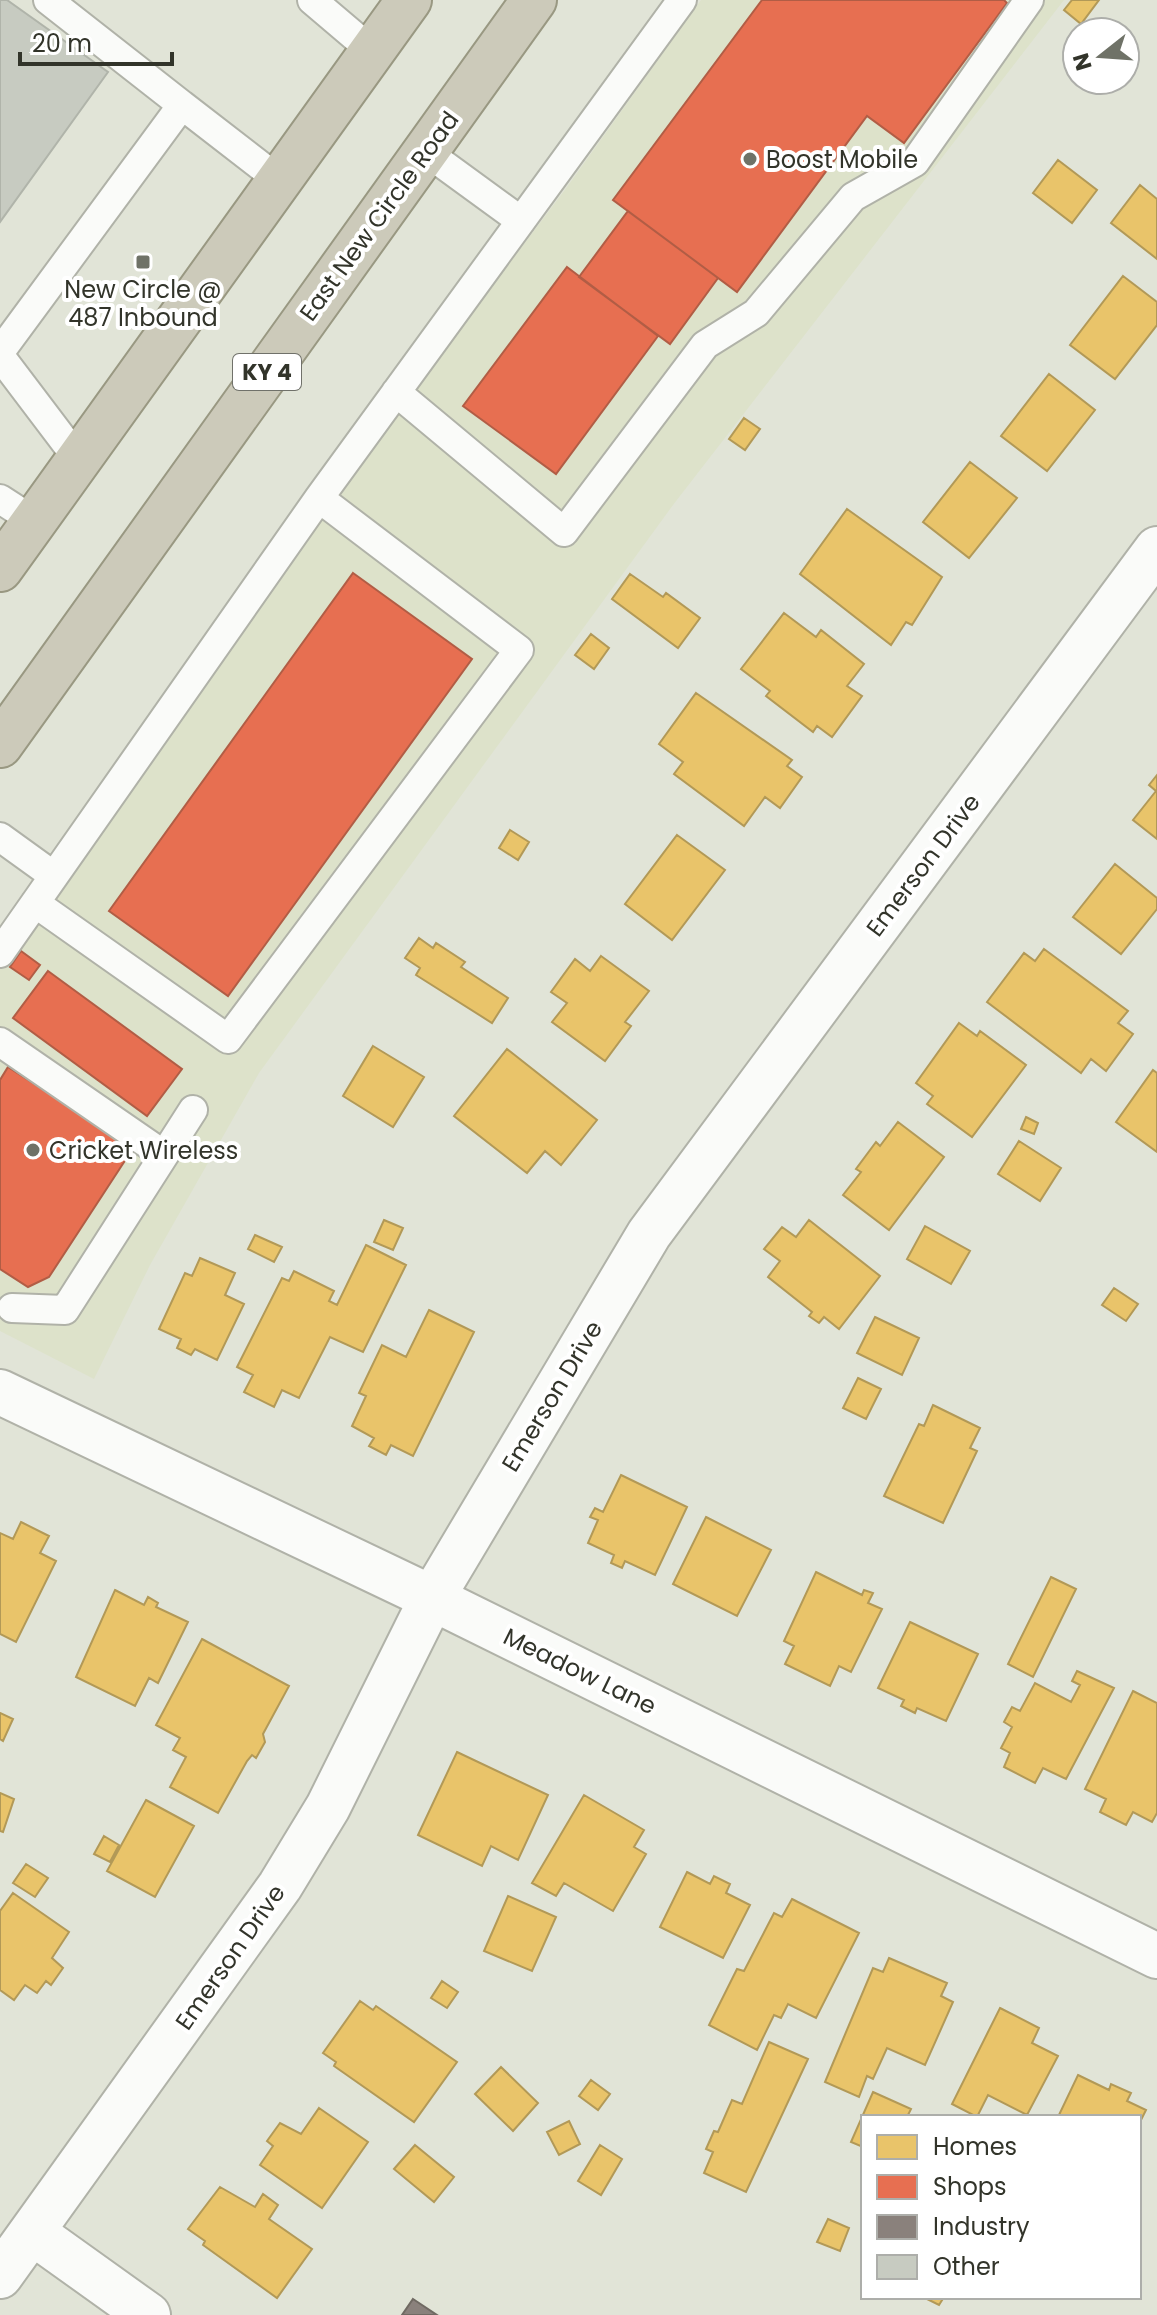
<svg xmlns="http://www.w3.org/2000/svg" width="1157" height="2315" font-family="Poppins,sans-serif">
	<rect width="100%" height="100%" fill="#e1e4d7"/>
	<path fill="#dde2ca" d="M701,0h363l-391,505 -414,568 -109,192 -56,114 -94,-48v-393l567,-751z"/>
	<path fill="#e9c46a" stroke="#b29957" stroke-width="2" d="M1072,0h27l-18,24 -17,-14z
		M1058,160l39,30 -25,33 -39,-30z
		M1140,185l17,14v60l-46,-36z
		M1123,276l34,26v23l-42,54 -45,-34z
		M1049,374l46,36 -48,61 -46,-35z
		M744,418l16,11 -15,21 -16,-11z
		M970,462l47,36 -48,60 -46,-36z
		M847,509l95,68 -30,48 -6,-3 -15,23 -91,-71z
		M630,574l33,23 3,-4 34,25 -22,30 -66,-49z
		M784,613l32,24 5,-7 43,34 -17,22 15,10 -30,41 -15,-11 -4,6 -47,-36 4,-5 -29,-22z
		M591,634l18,14 -15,21 -19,-14z
		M696,693l96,67 -5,6 15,11 -22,31 -15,-11 -21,29 -70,-52 9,-12 -24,-18z
		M1157,775v64l-24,-19 23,-29 -7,-6z
		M510,830l19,12 -11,18 -19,-12z
		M677,835l48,35 -53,70 -47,-36z
		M1115,864l42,34v11l-36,45 -48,-37z
		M419,938l14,10 3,-5 29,19 -4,5 47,31 -16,25 -76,-48 4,-7 -15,-10z
		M1044,949l84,62 -10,12 15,11 -27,37 -15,-12 -10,14 -94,-71 37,-49 11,8z
		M601,956l48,35 -24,31 6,4 -26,35 -53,-39 15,-19 -16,-11 24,-33 15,12z
		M959,1023l18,13 3,-5 46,34 -54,72 -45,-33 6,-8 -17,-13z
		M373,1046l51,31 -31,50 -50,-31z
		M507,1049l90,71 -36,45 -16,-14 -18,22 -73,-57z
		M1153,1070l4,3v79l-41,-30z
		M1026,1117l12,6 -4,11 -13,-5z
		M898,1122l46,35 -55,73 -46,-35 18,-23 -5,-3 20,-27 4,4z
		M1019,1141l42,27 -21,33 -42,-27z
		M384,1220l19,8 -10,22 -19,-8z
		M809,1220l71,56 -41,53 -15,-12 -5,6 -10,-7 3,-4 -44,-35 12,-16 -16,-12 18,-22 14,10z
		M925,1226l45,25 -19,33 -44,-25z
		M255,1235l27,12 -8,15 -26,-13z
		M366,1245l40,20 -43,87 -33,-15 -31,61 -17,-8 -8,17 -30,-15 9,-17 -16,-8 45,-89 7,3 5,-10 40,20 -5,10 8,4z
		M200,1258l35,15 -10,22 19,9 -27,56 -22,-11 -4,6 -14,-7 4,-9 -22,-10 26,-56 7,3z
		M1114,1288l24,16 -12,17 -24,-16z
		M429,1310l45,22 -61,124 -22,-11 -5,10 -17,-9 5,-8 -22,-12 14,-30 -7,-3 23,-48 24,12z
		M875,1317l44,21 -17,37 -45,-22z
		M858,1378l23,11 -15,30 -23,-11z
		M933,1405l47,23 -10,20 7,3 -34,72 -59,-27 35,-72 5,2z
		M621,1475l66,32 -32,68 -30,-14 -3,7 -11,-5 3,-8 -26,-12 10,-23 -8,-3 5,-9 8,4z
		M706,1517l65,33 -34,66 -64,-32z
		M21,1522l28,14 -9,17 16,8 -40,81 -16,-8v-101l13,6z
		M816,1572l46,23 2,-5 9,3 -5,10 14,6 -31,63 -12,-6 -9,20 -45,-22 9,-18 -10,-5z
		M1051,1577l25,12 -43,88 -25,-13z
		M115,1590l29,15 4,-8 10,6 -2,4 32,15 -30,61 -9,-5 -14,28 -59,-29z
		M910,1622l68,32 -32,67 -29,-13 -2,5 -14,-7 3,-6 -26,-12z
		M202,1639l87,47 -26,48 2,8 -9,16 -4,-3 -5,6 -29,52 -48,-26 16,-30 -13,-7 7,-12 -24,-13z
		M1077,1671l37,17 -48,91 -23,-11 -8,15 -31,-16 6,-14 -9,-5 11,-21 -8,-5 8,-15 8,4 15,-28 36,19 9,-17 -8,-4z
		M1133,1691l24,12v110l-5,9 -19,-10 -7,13 -26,-13 6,-13 -21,-10z
		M0,1713l13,6 -10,22 -3,-2z
		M457,1752l91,43 -30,65 -27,-14 -9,20 -64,-31z
		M0,1793l14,6 -11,33 -3,-1z
		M584,1795l60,35 -10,17 12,7 -33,57 -49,-28 -8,13 -24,-13z
		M146,1800l48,26 -39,71 -48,-26z
		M104,1836l15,9 -9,17 -16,-8z
		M26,1864l22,14 -13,19 -22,-14z
		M687,1872l23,12 4,-8 16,8 -4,9 24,12 -27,53 -63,-31z
		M13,1893l56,39 -17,26 11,10 -12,17 -5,-4 -9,12 -12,-8 -11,15 -14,-10v-79z
		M508,1896l48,21 -24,54 -48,-20z
		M792,1899l67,34 -43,85 -28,-14 -7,14 -7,-3 -17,35 -48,-25 28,-56 7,2 30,-58 8,4z
		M889,1958l58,25 -6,13 12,6 -28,63 -38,-17 -14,31 -6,-3 -8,21 -34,-15 48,-114 10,4z
		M442,1981l16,11 -11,16 -16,-10z
		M360,2001l13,9 3,-4 81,56 -43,60 -80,-56 2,-4 -13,-9z
		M1000,2008l39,20 -7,15 26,13 -31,59 -39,-20 -11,22 -25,-13z
		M769,2042l39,17 -62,133 -42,-19 9,-21 -7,-3 8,-18 4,1 14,-32 10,4z
		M501,2067l37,36 -25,28 -38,-37z
		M1078,2075l31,15 2,-6 20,9 -4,8 19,9 -7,14v-7h-81z
		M591,2080l19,14 -12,16 -19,-14z
		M873,2092l38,17 -4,8h-44v30l-12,-5z
		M319,2108l49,34 -46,66 -62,-43 13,-19 -6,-5 13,-18 21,11z
		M569,2121l11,23 -21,11 -12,-23z
		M415,2145l39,32 -20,25 -40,-33z
		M600,2145l22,14 -21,36 -23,-14z
		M220,2187l35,20 8,-13 15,11 -9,14 43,30 -35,49 -74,-53 2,-4 -17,-12z
		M828,2219l21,9 -9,23 -23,-9z
		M923,2297h21l-5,8z"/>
	<path fill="#e76f51" stroke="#b15d45" stroke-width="2" d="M762,0h242l3,3 -103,140 -37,-27 -130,176 -124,-92z
		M628,211l90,67 -48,66 -91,-67z
		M567,267l91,69 -102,138 -93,-68z
		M353,573l119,86 -244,337 -119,-85z
		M21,951l19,14 -11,15 -19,-13z
		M48,971l134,98 -35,47 -134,-98z
		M8,1067l109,70 11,19 -79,121 -21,10 -28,-18v-189z"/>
	<path fill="#8a817c" stroke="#706a63" stroke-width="2" d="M413,2299l24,16h-35z"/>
	<path fill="#c7cbc1" stroke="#b0b4aa" stroke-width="2" d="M0,0h7l101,72 -108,150z"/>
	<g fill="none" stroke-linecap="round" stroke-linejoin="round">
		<defs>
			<path id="lane" d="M48,0l134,105
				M312,0l60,51
				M425,151l96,70
				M0,352l182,-247 97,75
				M0,356l78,103
				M396,392l168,140 141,-187 51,-32 97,-116 62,-35 114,-162
				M0,499l34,22
				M0,837l54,39
				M35,903l193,136 291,-389 -200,-152
				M0,953l319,-455 363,-498
				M0,1042l164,113
				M12,1308l53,2 128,-200"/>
			<path id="street" d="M32,2232l116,83
				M0,2276l280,-390 48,-79 104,-209 217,-364 508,-685"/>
			<path id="secondary" d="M0,1392l432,206 725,358"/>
			<path id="highway" d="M0,569l409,-569
				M0,745l534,-745"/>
		</defs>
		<use href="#lane" stroke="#b0b2a8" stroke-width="32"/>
		<use href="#street" stroke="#b0b2a8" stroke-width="48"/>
		<use href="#secondary" stroke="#b0b2a8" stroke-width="48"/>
		<use href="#highway" stroke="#999882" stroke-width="48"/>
		<use href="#lane" stroke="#fafbf9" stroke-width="28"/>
		<use href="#street" stroke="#fafbf9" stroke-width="44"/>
		<use href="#secondary" stroke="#fafbf9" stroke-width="44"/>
		<use href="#highway" stroke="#cccaba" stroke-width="44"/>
	</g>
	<g fill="#6f7267" stroke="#fff" stroke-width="3">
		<circle cx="750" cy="159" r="8"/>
		<rect x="135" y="254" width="16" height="16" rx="4"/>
		<circle cx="33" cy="1150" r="8"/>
	</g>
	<g text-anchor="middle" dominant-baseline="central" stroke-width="8" stroke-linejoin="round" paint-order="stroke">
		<rect fill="#fff" stroke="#70716a" stroke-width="2" x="233" y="354" width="68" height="36" rx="6"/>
		<g font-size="22" font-weight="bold" fill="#32342a">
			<text x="267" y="372">KY 4</text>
		</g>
		<g font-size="24" fill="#32342a" stroke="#fff" text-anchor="start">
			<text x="766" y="159">Boost Mobile</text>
			<text x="143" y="289" text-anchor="middle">New Circle @<tspan x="143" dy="28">487 Inbound</tspan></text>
			<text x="49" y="1150">Cricket Wireless</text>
		</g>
		<g font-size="24" fill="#32342a" stroke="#fff">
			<text transform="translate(379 216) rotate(-54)">East New Circle Road</text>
			<text transform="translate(923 865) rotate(-53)">Emerson Drive</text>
			<text transform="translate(552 1396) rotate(-59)">Emerson Drive</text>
			<text transform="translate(580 1671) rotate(26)">Meadow Lane</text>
			<text transform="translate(230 1957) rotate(-55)">Emerson Drive</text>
		</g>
	</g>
	<rect x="861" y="2115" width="280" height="184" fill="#ffffff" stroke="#adaeaa" stroke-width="2"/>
	<rect x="877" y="2135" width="40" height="24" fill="#e9c46a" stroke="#adaeaa" stroke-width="2"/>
	<text x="933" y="2155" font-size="24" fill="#32342a">Homes</text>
	<rect x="877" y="2175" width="40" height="24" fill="#e76f51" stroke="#adaeaa" stroke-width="2"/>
	<text x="933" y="2195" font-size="24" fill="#32342a">Shops</text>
	<rect x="877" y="2215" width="40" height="24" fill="#8a817c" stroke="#adaeaa" stroke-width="2"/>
	<text x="933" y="2235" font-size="24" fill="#32342a">Industry</text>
	<rect x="877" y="2255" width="40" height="24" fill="#c7cbc1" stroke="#adaeaa" stroke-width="2"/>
	<text x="933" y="2275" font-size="24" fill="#32342a">Other</text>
	<g transform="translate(1101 56) rotate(253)"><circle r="38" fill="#ffffff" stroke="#adaeaa" stroke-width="2"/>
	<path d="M0-6L14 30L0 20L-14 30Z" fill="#6f7267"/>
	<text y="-12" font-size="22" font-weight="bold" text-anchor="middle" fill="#32342a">N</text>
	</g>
	<path d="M20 52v12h152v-12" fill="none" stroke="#32342a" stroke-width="4"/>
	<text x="32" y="52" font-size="24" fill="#32342a" stroke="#ffffff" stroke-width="6" paint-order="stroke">20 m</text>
</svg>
